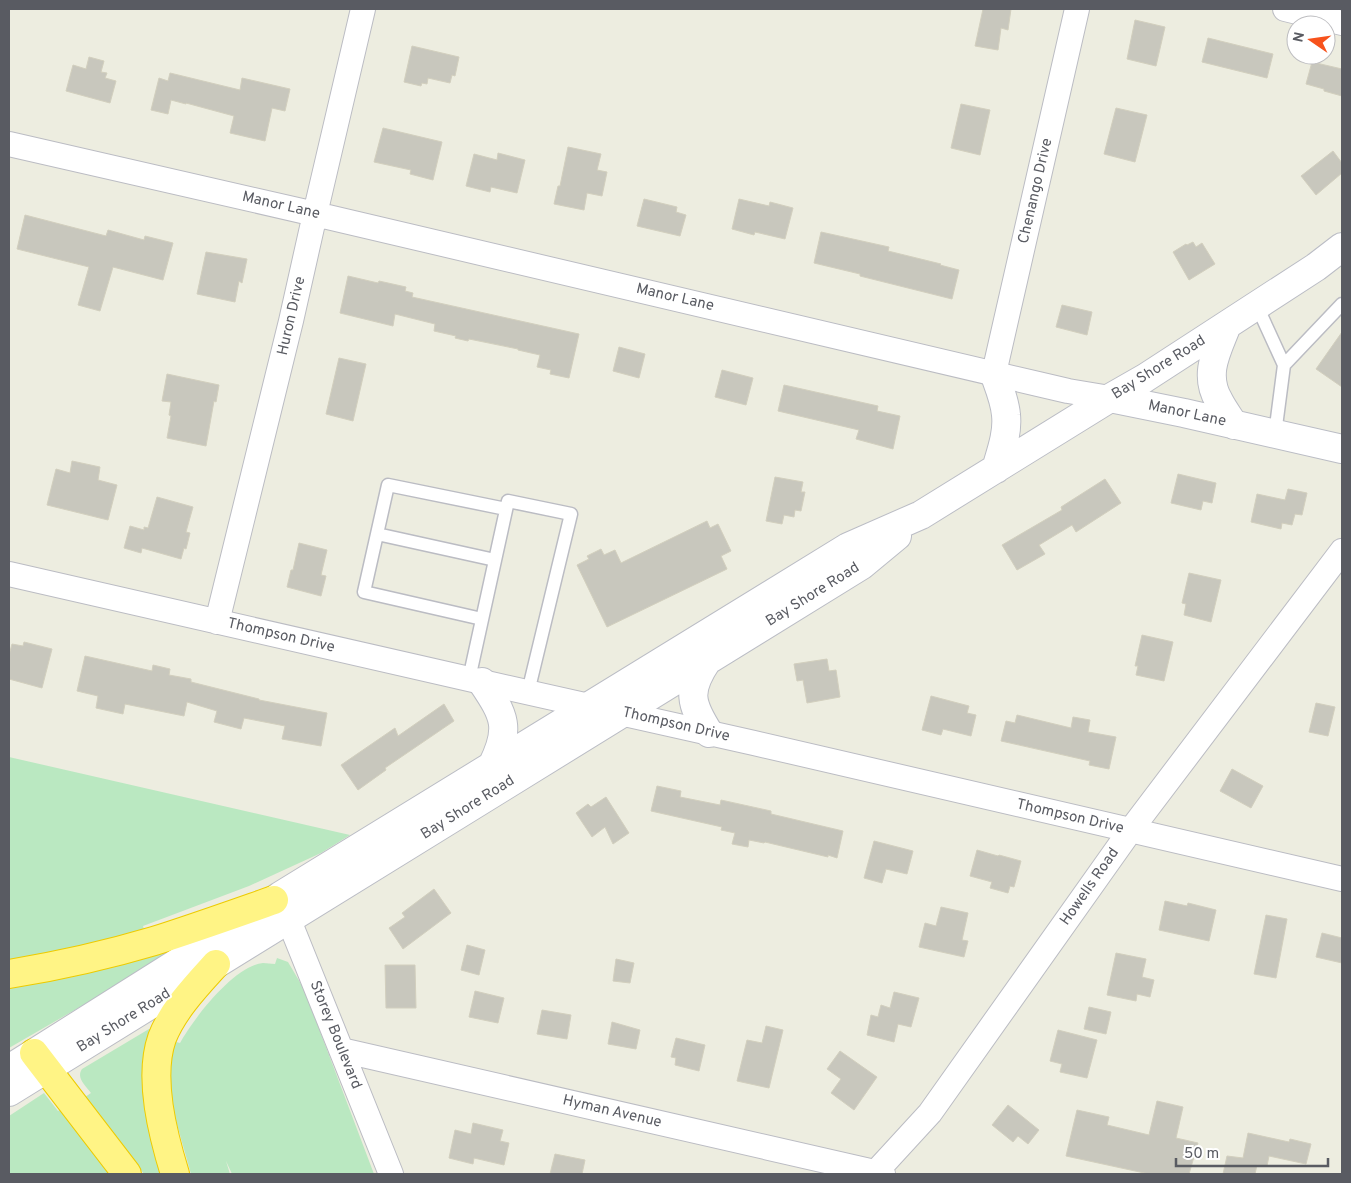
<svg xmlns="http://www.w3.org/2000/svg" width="1351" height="1183" font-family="Overpass,sans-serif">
	<rect width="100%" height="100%" fill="#edede0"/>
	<path fill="#bae8c1" d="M9,757l341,78 -29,18 -72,33 -106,40 2,7 -136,32z
		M187,945l-178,103v-66z
		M277,958l11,4 16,27 70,185h-142l-6,-13 4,13h-39l-22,-78 3,-55 8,2c14,-25 54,-77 83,-80 4,0 8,1 12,1z
		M149,1029h6l12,145h-23l-59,-77 6,-4c-6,-8 -15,-15 -9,-24z
		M44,1093l14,18 7,-4 52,67h-108v-58z"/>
	<path fill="#c8c7bd" stroke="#d2cfbe" d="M983,9h28l-3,21 -7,-2 -3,22 -23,-4z
		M1135,20l30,7 -9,39 -29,-7z
		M1208,38l65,16 -6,24 -65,-16z
		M412,46l47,11 -4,19 -3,-1 -2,8 -22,-5 -1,6 -5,-1 -1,3 -17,-4z
		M89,57l15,4 -3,11 6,1 -2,5 11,3 -6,22 -44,-12 7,-26 13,4z
		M1312,62l30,7v27l-18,-5v-2l-18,-5z
		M170,73l70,17 2,-12 48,11 -5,22 -13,-3 -7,33 -35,-8 4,-17 -48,-13v1l-15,-4 -3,14 -17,-4 8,-32 9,3z
		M961,104l29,6 -10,45 -29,-7z
		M1116,108l31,7 -12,47 -31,-8z
		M383,128l59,14 -9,38 -23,-6 1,-4 -37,-8z
		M568,147l33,7 -4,16 10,2 -5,24 -15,-3 -3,17 -30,-6 4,-18h2z
		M1333,151l9,12v10l-26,22 -15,-19z
		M498,153l27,7 -8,33 -26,-6 -1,5 -24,-6 8,-32 23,6z
		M644,199l33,8 -1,5 10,3 -6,21 -43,-10z
		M739,199l30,7 1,-4 23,6 -8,31 -30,-7 -1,3 -22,-6z
		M25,215l81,21 2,-6 36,10 1,-4 28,7 -10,37 -50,-13 -13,44 -22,-6 11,-38 -72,-18z
		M821,232l68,15 -1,4 53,13 -1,1 19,5 -7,29 -92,-23v-2l-46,-11z
		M1193,242l3,5 6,-4 13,21 -26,16 -16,-28 13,-8 1,1z
		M206,252l41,7 -5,24 -3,-2 -4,21 -38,-8z
		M348,276l30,7 1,-2 27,6 -1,4 8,2 -1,4 167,37 -10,44 -19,-4 1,-4 -14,-3 3,-12 -22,-5v-1l-49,-10 -1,2 -13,-3 1,-2 -22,-5 1,-7 -40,-10 -2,12 -53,-13z
		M1062,305l30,7 -5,23 -31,-8z
		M1342,332v55l-26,-18z
		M619,347l26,7 -6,24 -26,-7z
		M339,358l27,6 -13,57 -27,-7z
		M722,370l31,8 -7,27 -31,-8z
		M167,374l52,11 -3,17 -2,-1 -8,45 -39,-8 4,-22 -2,-1 2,-13 -9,-1z
		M784,385l94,21 -1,5 23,5 -7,33 -37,-10 3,-9 -81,-19z
		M72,461l28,6 -2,13 19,5 -9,35 -61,-15 9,-36 14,4z
		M1178,474l38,9 -4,20 -9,-2 -2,9 -30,-7z
		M775,477l28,5 -2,10h4l-4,19 -6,-1 -1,7 -10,-2 -2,9 -16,-3z
		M1105,479l16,24 -45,29 -4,-7 -33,20 6,9 -28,16 -15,-25 60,-35 -1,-3z
		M1288,489l19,4 -5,22 -7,-1 -3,11 -10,-2 -1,6 -30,-7 6,-28 28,6z
		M157,497l36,10 -7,25 4,1 -4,16 -2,-1 -3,11 -39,-11 -1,5 -17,-5 6,-22 14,4v-3l4,1z
		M707,521l3,7 8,-4 13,27 -10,5 6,13 -120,58 -30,-62 12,-6 -2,-3 14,-7 3,6 11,-5 6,13z
		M299,543l28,7 -6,25 5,1 -5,20 -34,-9 4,-17h2z
		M1189,573l32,7 -10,42 -27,-7 2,-11 -4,-1z
		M1142,635l31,7 -9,39 -28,-6 2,-9h-3z
		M24,642l28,7 -10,39 -33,-9v-24l3,-11 11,2z
		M85,656l67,15 1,-6 17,4 -1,6 22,4v3l68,17v1l68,13 -6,33 -39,-7 3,-13 -41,-8 -3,11 -27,-7 3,-11 -30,-9 -3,14 -59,-12 -2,10 -27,-6 2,-12 -21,-5z
		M827,659l2,12 7,-1 4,27 -33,6 -4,-23 -6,1 -3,-17z
		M931,696l38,10 -2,7 9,2 -5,21 -28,-7 -2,6 -19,-5z
		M1316,703l19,4 -7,29 -19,-4z
		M444,704l10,17 -69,47 1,2 -28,20 -17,-25 54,-37 3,8z
		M1017,715l54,13 2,-11 17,3 -2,12 28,5 -7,32 -20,-4 1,-4 -89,-20 5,-20 9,2z
		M1232,769l31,17 -12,22 -31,-17z
		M657,786l24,5 -1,6 40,8 1,-5 50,11v3l72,17 -6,27 -9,-3v2l-63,-15 -1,1 -15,-3 -1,7 -16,-3 3,-11 -14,-3 1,-3 -71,-16z
		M606,797l23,36 -16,11 -8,-17 -13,10 -16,-24 12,-9 3,3z
		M874,841l39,10 -6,23 -21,-5 -4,14 -18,-5z
		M977,850l21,6 1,-1 22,6 -7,26 -4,-1 -2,7 -18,-5 2,-6 -22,-6z
		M434,889l17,24 -48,36 -14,-21 16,-11 -3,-4z
		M1165,901l22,5 1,-3 28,7 -7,31 -50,-11z
		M941,907l27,6 -6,27 6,1 -4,16 -45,-10 6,-24 11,3z
		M1266,915l21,4 -11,59 -22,-4z
		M1322,933l20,5v25l-26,-6z
		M467,945l18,5 -6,25 -18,-5z
		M1116,953l30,6 -4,18 12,3 -4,17 -13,-3 -1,7 -29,-6z
		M616,959l18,4 -4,20 -17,-2z
		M385,965h30l1,43h-30z
		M475,991l29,7 -6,25 -29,-6z
		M894,992l25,6 -8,29 -13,-3 -4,18 -27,-7 4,-20 7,2 3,-12 9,3z
		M1089,1007l22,5 -5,22 -22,-5z
		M542,1010l29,5 -4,24 -30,-5z
		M612,1022l28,8 -4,19 -28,-5z
		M766,1026l17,4 -14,58 -32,-7 10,-41 15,3z
		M1058,1030l39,10 -10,38 -27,-6 2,-8 -12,-3z
		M676,1038l29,7 -6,26 -24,-6 1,-7 -5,-1z
		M840,1051l37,26 -23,33 -23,-17 10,-14 -14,-10z
		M1157,1101l26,6 -7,31 22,5 -9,31h-40l-83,-18 11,-46 32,7 -2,8 42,10z
		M1008,1105l31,25 -11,14 -10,-8 -5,6 -21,-17z
		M473,1123l30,7 -3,11 9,2 -5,22 -30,-7 -1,6 -24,-6 6,-28 16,4z
		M1248,1133l41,9 1,-3 21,5 -5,20 -37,-8 -2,10 -10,-1 -2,9h-32l4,-18 16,2z
		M555,1154l30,6 -3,14h-32z"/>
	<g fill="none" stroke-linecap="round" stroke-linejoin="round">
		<defs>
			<path id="lane" d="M1257,306l27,59 -9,69
				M1284,365l58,-61
				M377,534l118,26
				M482,619l-118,-27 24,-107 118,24
				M469,679l39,-178 63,13 -43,178"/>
			<path id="street" d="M1285,9l57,14
				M9,144l306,70 723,170 30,7 42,7
				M994,373l83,-364
				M9,574l473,108 272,61 588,136
				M217,622l74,-301 24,-107 48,-205
				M282,903l109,271
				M341,1050l542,124
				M874,1174l56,-61 200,-282 212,-280"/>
			<path id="secondary" d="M1227,325c-10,26 -24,49 -8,76 4,8 10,16 15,24
				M994,373c5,14 11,28 12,42 2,18 -5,37 -10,54
				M1110,398l74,15 158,36
				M707,661c-20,30 -17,42 2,72
				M482,682c23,34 29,46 10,84
				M9,1069l225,-142 46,-31 568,-349 73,-32 189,-117 35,-20 171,-111 26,-20
				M9,1092l853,-527 35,-29"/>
			<path id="highway" d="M9,974c49,-8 98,-19 145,-33 41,-13 80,-27 120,-41
				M34,1053l93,121
				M175,1174c-12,-39 -27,-96 -13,-136 11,-28 34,-52 54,-74"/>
		</defs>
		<use href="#lane" stroke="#bbbcc3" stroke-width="15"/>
		<use href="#street" stroke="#bbbcc3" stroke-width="26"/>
		<use href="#secondary" stroke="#bbbdc5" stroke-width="30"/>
		<use href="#highway" stroke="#edcb00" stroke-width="30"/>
		<use href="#lane" stroke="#fff" stroke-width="12"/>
		<use href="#street" stroke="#fff" stroke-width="24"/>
		<use href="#secondary" stroke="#fff" stroke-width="28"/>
		<use href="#highway" stroke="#fff485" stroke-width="28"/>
	</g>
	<g text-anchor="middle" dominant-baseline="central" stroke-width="4" stroke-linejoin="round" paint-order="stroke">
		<g font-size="15" fill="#595b62" stroke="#fff">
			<text transform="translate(1036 191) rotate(-77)">Chenango Drive</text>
			<text transform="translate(281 206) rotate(13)">Manor Lane</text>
			<text transform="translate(675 298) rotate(13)">Manor Lane</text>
			<text transform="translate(292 316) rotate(-77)">Huron Drive</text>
			<text transform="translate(1159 368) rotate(-32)">Bay Shore Road</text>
			<text transform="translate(1187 414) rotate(12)">Manor Lane</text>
			<text transform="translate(813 595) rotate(-32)">Bay Shore Road</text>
			<text transform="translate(281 636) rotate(13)">Thompson Drive</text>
			<text transform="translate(676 725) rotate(13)">Thompson Drive</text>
			<text transform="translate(468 808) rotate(-32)">Bay Shore Road</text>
			<text transform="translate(1070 817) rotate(13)">Thompson Drive</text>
			<text transform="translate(1090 887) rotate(-55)">Howells Road</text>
			<text transform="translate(124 1021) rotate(-32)">Bay Shore Road</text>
			<text transform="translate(335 1035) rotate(68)">Storey Boulevard</text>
			<text transform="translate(612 1112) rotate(13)">Hyman Avenue</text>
		</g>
	</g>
	<rect width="1351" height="1183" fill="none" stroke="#595b62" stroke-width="20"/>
	<g transform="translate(1311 40) rotate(283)"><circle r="24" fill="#ffffff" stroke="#bdbdc0"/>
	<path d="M0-4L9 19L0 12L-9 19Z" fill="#f7521c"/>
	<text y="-8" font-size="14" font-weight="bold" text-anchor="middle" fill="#595b62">N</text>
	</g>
	<path d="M1176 1158v8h152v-8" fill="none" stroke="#595b62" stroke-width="2.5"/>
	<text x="1184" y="1158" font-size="15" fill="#595b62" stroke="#ffffff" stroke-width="4" paint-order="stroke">50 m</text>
</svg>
